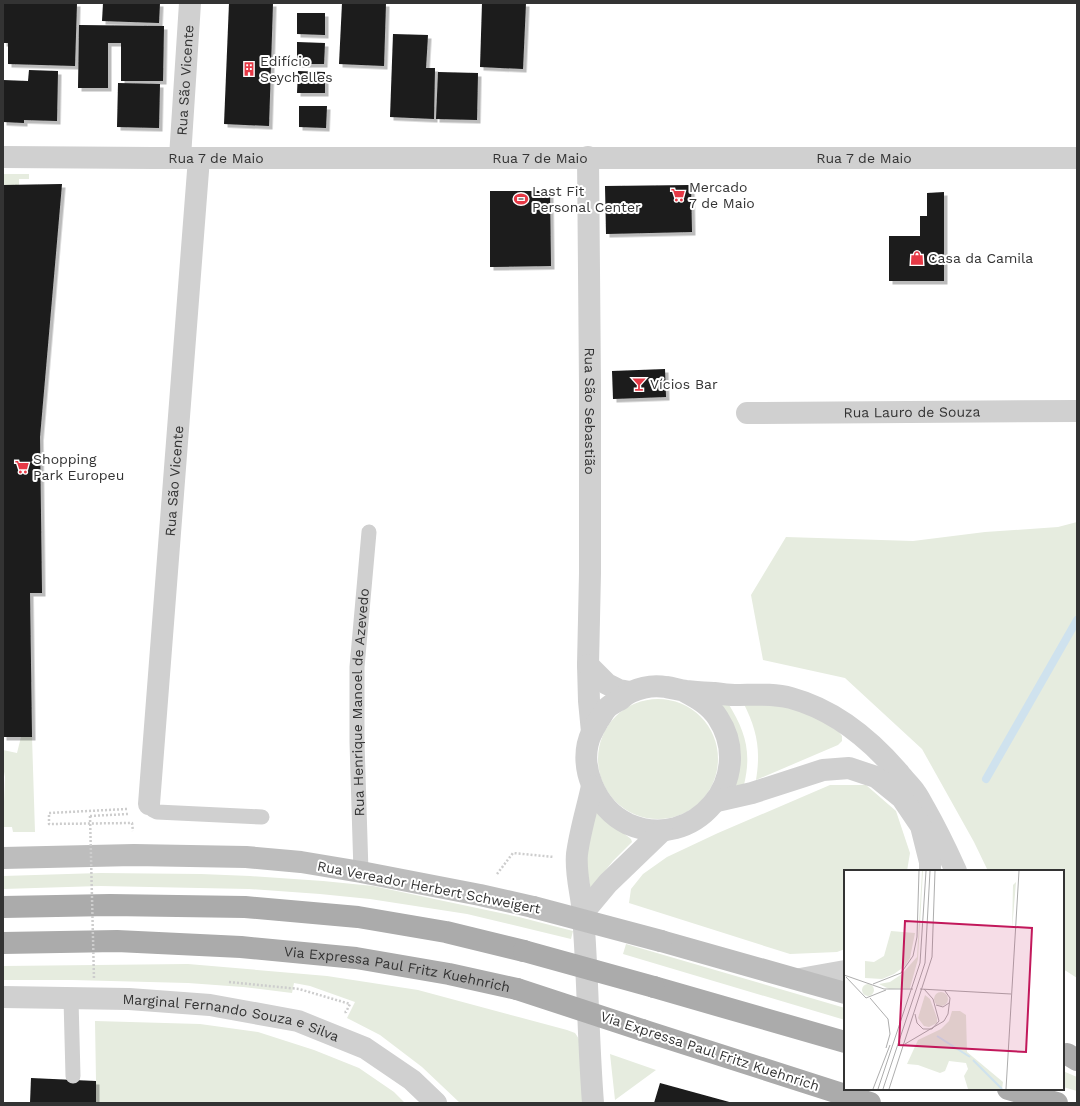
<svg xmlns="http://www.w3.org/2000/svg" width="1080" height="1106" font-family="'Work Sans',sans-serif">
	<defs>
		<filter id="shadow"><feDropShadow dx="3.5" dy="3.5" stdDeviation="0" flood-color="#0004"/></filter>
	</defs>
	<rect width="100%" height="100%" fill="#fff"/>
	<path fill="#e6ecdf" d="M3,174h26v5h-10v6h-16z
		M1077,522v456l-14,-9v-98h-75l-14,-29 -52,-93 -77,-71 -82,-18 -12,-65 35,-58 127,4 72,-9 73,-5z
		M598 759a60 60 0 1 1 120 0a60 60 0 1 1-120 0Z
		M743,702l59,7 36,22 4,5v5l-4,4 -82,35c5,-31 1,-50 -13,-78z
		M715,703h13c17,28 24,48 16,82l-11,4z
		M21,737h11l3,95h-22l-1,-5h-9l2,-50 -2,-11v-16l14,3z
		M830,785h36l30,26 14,42 -3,18h-62v78l-8,3 -47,2 -161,-51 2,-14 12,-15 24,-17 51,-24z
		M593,809l38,30 1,3 -19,19 -22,27 -1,-1 -4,-25z
		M100,873l101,1 49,2 73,5 50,5 146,31 54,14 -2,8 -104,-25 -97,-15 -50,-5 -71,-5 -149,-3 -97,3v-13z
		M626,944l219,64v12l-222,-66z
		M188,964l139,12 91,14 149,40 8,3 6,9 4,61h-125l-38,-36 -42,-32 -33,-17 8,-16 -45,-16 -16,-3 -2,10 -49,-6 -55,-4 -116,-3h-69v-14z
		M95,1021l105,3 58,8 56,18 45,18 35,24 11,11h-309v-22z
		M610,1054l46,16 -41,30z
		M1063,1071l14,6v14l-14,-4z"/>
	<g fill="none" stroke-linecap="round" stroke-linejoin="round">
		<path stroke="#cfe2ee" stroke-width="8" d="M986,779l91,-159"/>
	</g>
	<path fill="#1a1a1a" filter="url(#shadow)" d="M4,3h73l-2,63 -67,-2v-21h-5z
		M103,3h57l-1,20 -57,-2z
		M229,3h44l-4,123 -45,-2z
		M342,3h44l-2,63 -45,-2z
		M482,3h44l-3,66 -43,-2z
		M297,13h28v22l-28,-1z
		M79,25l85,1 -1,55h-42v-38h-13v45h-30z
		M393,34l35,1 -2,33h9l-1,51 -44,-2z
		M297,42l28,1 -1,21h-27z
		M29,70l29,1 -1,50 -33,-1v3l-21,-1v-42l25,1z
		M298,71l27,1v21h-28z
		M438,72l40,1 -1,47 -41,-1z
		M118,83l42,1 -1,44 -42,-1z
		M299,106h28l-1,22 -27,-1z
		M62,184l-22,253 2,156h-12l2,144h-29v-552z
		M691,185l1,47 -86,2 -1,-48z
		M490,191h60l1,75 -61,1z
		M944,192v89h-55v-45h31v-20h7v-23z
		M665,369l1,28 -53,2 -1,-28z
		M31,1078l65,3v22h-66z
		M660,1083l73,20h-79z"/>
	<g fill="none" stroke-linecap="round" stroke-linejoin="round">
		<path stroke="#cdcdcd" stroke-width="2.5" stroke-dasharray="2 2" stroke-linecap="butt" d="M127,809l-78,4v11l83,-1 1,8
			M90,816l38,-2
			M497,874l16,-21 41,4
			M229,982l70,7 51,15 -4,8h-2"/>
		<g stroke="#d0d0d0" stroke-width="15">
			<path d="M149,804l4,6 4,2 105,5"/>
			<path id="s1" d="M361,872l-4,-130v-75l12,-135"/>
			<path d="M71,999l2,77"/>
		</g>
		<g stroke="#d0d0d0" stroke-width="22">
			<path id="s2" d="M180,157l10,-154"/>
			<path id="s3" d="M747,413l330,-2"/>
			<path id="s4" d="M149,804l50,-646"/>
		</g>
		<g stroke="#d0d0d0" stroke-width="22">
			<path id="s5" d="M3,157l150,1h924"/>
			<path id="s6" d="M588,157l2,228v188l-2,92 1,36 3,31"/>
			<path d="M588,665l19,19 12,6 11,2"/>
			<path d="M684,691c13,7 26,14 34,27 39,60 -24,135 -90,106 -32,-15 -52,-59 -36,-92 2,-4 4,-7 6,-11 3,-4 6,-10 9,-13 4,-4 9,-6 14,-9 3,-3 6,-5 10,-7 11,-5 24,-7 35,-5 7,1 13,3 20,4 10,1 19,2 28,2 7,1 14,2 21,2 18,0 38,-2 56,3 44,12 79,41 108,75 5,7 11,12 16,19 4,5 7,12 10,17 12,21 21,40 31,62"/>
			<path d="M592,786c-5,23 -12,45 -15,68 -2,21 5,41 6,61 5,62 5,125 10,188"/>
			<path d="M717,801l35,-8 71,-23 26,-2 27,9 26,21 19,28 9,36v9"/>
			<path d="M583,913l25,-30 54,-52"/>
			<path d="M800,979l45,-8"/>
			<path id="s7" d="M3,997l126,2 81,6 88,16 67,27 47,32 24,23"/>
		</g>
		<path stroke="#bdbdbd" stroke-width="22" d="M3,858l131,-3 112,2 55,5 60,10 119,23 53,12
			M661,941l184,52"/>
		<g stroke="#ababab" stroke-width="22">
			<path d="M3,907l107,-2 135,2 113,10 88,15 78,19"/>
			<path id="s8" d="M3,943l114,-2 124,6 115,11 93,16 68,15"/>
			<path d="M654,987l191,55"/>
			<path d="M642,1030l228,73"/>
			<path d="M1067,1054l10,6"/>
			<path d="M1008,1089l49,14"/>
		</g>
		<path stroke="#cdcdcd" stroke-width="2.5" stroke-dasharray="2 2" stroke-linecap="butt" d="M90,816l4,163"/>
		<path stroke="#bdbdbd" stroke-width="22" d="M533,907l128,34"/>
		<path stroke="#ababab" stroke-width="22" d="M524,951l130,36
			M517,989l125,41"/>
	</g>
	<defs>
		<symbol id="building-bare" viewBox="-9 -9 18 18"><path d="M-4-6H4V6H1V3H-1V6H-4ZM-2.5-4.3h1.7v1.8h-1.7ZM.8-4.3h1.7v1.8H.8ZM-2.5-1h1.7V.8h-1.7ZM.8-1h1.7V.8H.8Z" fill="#e63946" stroke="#fff" stroke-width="2.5" paint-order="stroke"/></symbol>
		<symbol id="supermarket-bare" viewBox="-9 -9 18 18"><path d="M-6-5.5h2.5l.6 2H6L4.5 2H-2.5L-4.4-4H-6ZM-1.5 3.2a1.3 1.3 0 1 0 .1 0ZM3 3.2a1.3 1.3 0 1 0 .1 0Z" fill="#e63946" stroke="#fff" stroke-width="2.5" paint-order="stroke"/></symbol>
		<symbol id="stadium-bare" viewBox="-9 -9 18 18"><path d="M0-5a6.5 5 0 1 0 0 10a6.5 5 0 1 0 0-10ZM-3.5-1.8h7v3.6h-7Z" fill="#e63946" stroke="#fff" stroke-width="2.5" paint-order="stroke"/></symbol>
		<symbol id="shop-bare" viewBox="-9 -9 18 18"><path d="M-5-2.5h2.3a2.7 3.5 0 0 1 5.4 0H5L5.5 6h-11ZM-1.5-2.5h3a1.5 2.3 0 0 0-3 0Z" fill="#e63946" stroke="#fff" stroke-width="2.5" paint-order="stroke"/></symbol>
		<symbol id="bar-bare" viewBox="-9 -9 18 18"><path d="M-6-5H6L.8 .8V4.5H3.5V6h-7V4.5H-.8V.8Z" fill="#e63946" stroke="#fff" stroke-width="2.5" paint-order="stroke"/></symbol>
	</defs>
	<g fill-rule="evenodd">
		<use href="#building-bare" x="239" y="59" width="20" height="20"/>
		<use href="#supermarket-bare" x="668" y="185" width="20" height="20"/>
		<use href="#stadium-bare" x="511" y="189" width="20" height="20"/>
		<use href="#shop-bare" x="907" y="248" width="20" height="20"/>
		<use href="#bar-bare" x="629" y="374" width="20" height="20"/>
		<use href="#supermarket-bare" x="12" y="457" width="20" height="20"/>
	</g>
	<g text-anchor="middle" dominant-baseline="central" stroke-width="4" stroke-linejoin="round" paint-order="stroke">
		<g font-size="14" fill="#333" stroke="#fff" text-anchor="start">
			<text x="260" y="61">Edifício<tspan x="260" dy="16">Seychelles</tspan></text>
			<text x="689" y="187">Mercado<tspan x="689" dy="16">7 de Maio</tspan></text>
			<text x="532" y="191">Last Fit<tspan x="532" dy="16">Personal Center</tspan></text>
			<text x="928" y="258">Casa da Camila</text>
			<text x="650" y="384">Vícios Bar</text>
			<text x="33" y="459">Shopping<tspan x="33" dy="16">Park Europeu</tspan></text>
		</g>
		<g font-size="14" fill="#333" stroke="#fff">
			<text stroke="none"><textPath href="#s2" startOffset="77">Rua São Vicente</textPath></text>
			<text stroke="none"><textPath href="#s5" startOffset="537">Rua 7 de Maio</textPath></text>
			<text stroke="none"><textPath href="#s5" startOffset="861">Rua 7 de Maio</textPath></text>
			<text stroke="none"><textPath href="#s5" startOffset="213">Rua 7 de Maio</textPath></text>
			<text stroke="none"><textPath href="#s6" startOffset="254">Rua São Sebastião</textPath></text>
			<text stroke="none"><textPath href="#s3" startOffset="165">Rua Lauro de Souza</textPath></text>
			<text stroke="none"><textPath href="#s4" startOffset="324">Rua São Vicente</textPath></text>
			<text stroke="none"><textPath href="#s1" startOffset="170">Rua Henrique Manoel de Azevedo</textPath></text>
			<text transform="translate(429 887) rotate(11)">Rua Vereador Herbert Schweigert</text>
			<text stroke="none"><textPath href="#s8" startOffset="396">Via Expressa Paul Fritz Kuehnrich</textPath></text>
			<text stroke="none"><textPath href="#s7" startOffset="230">Marginal Fernando Souza e Silva</textPath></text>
			<text transform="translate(710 1051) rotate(18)">Via Expressa Paul Fritz Kuehnrich</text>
		</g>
	</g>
	<g transform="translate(844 870)">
		<rect width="220" height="220" fill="#fff"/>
		<path d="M78,1h1l-5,88 -8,29 -21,1 -10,-5 11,-2 12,-8 15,-17zM172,12l-4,48 1,-45zM47,61l24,2 -5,25 -5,8 -11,8 -12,5 -17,-1v-17l9,1 10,-6zM18 120a6 6 0 1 1 12 0a6 6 0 1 1-12 0ZM90 129a7 7 0 1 1 14 0a7 7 0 1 1-14 0ZM81,125l5,4 7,19v5l-8,4 -5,-1 -6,-8zM108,141h8l6,4 1,37 36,30 -1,7h-34l-4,-13 4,-7 -2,-6 -17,-2 -4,10 -5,2 -22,-8 -11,-1 11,-24 23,-11 8,-8z" fill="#e6ecdf"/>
		<path fill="none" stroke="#cfe2ee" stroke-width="2" d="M93,166l33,21M129,190l29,29"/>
		<path fill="none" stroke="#adadad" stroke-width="1" d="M0,105l40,14h29M2,107l20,21 20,-8M29,114l28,-11 12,-17 4,-19 2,-66M76,119l91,5M26,128l18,21 2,15 -4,14M92,135l7,2 6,-4M71,144l2,9 6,6h9l7,-8 -6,-22 -9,-10M61,174l39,-23 4,-7 2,-16 -5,-7M29,219l17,-44M34,219l42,-126 6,-92M39,219l42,-126 5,-92M45,219l43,-132 3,-86M162,219l13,-218"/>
		<path fill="#c2185b" fill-opacity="0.15" stroke="#c2185b" stroke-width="2" d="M61,51l127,7 -6,124 -127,-7z"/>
		<rect width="220" height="220" fill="none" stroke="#333" stroke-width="2"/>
	</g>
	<rect width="1080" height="1106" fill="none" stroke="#333333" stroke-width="8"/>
</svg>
